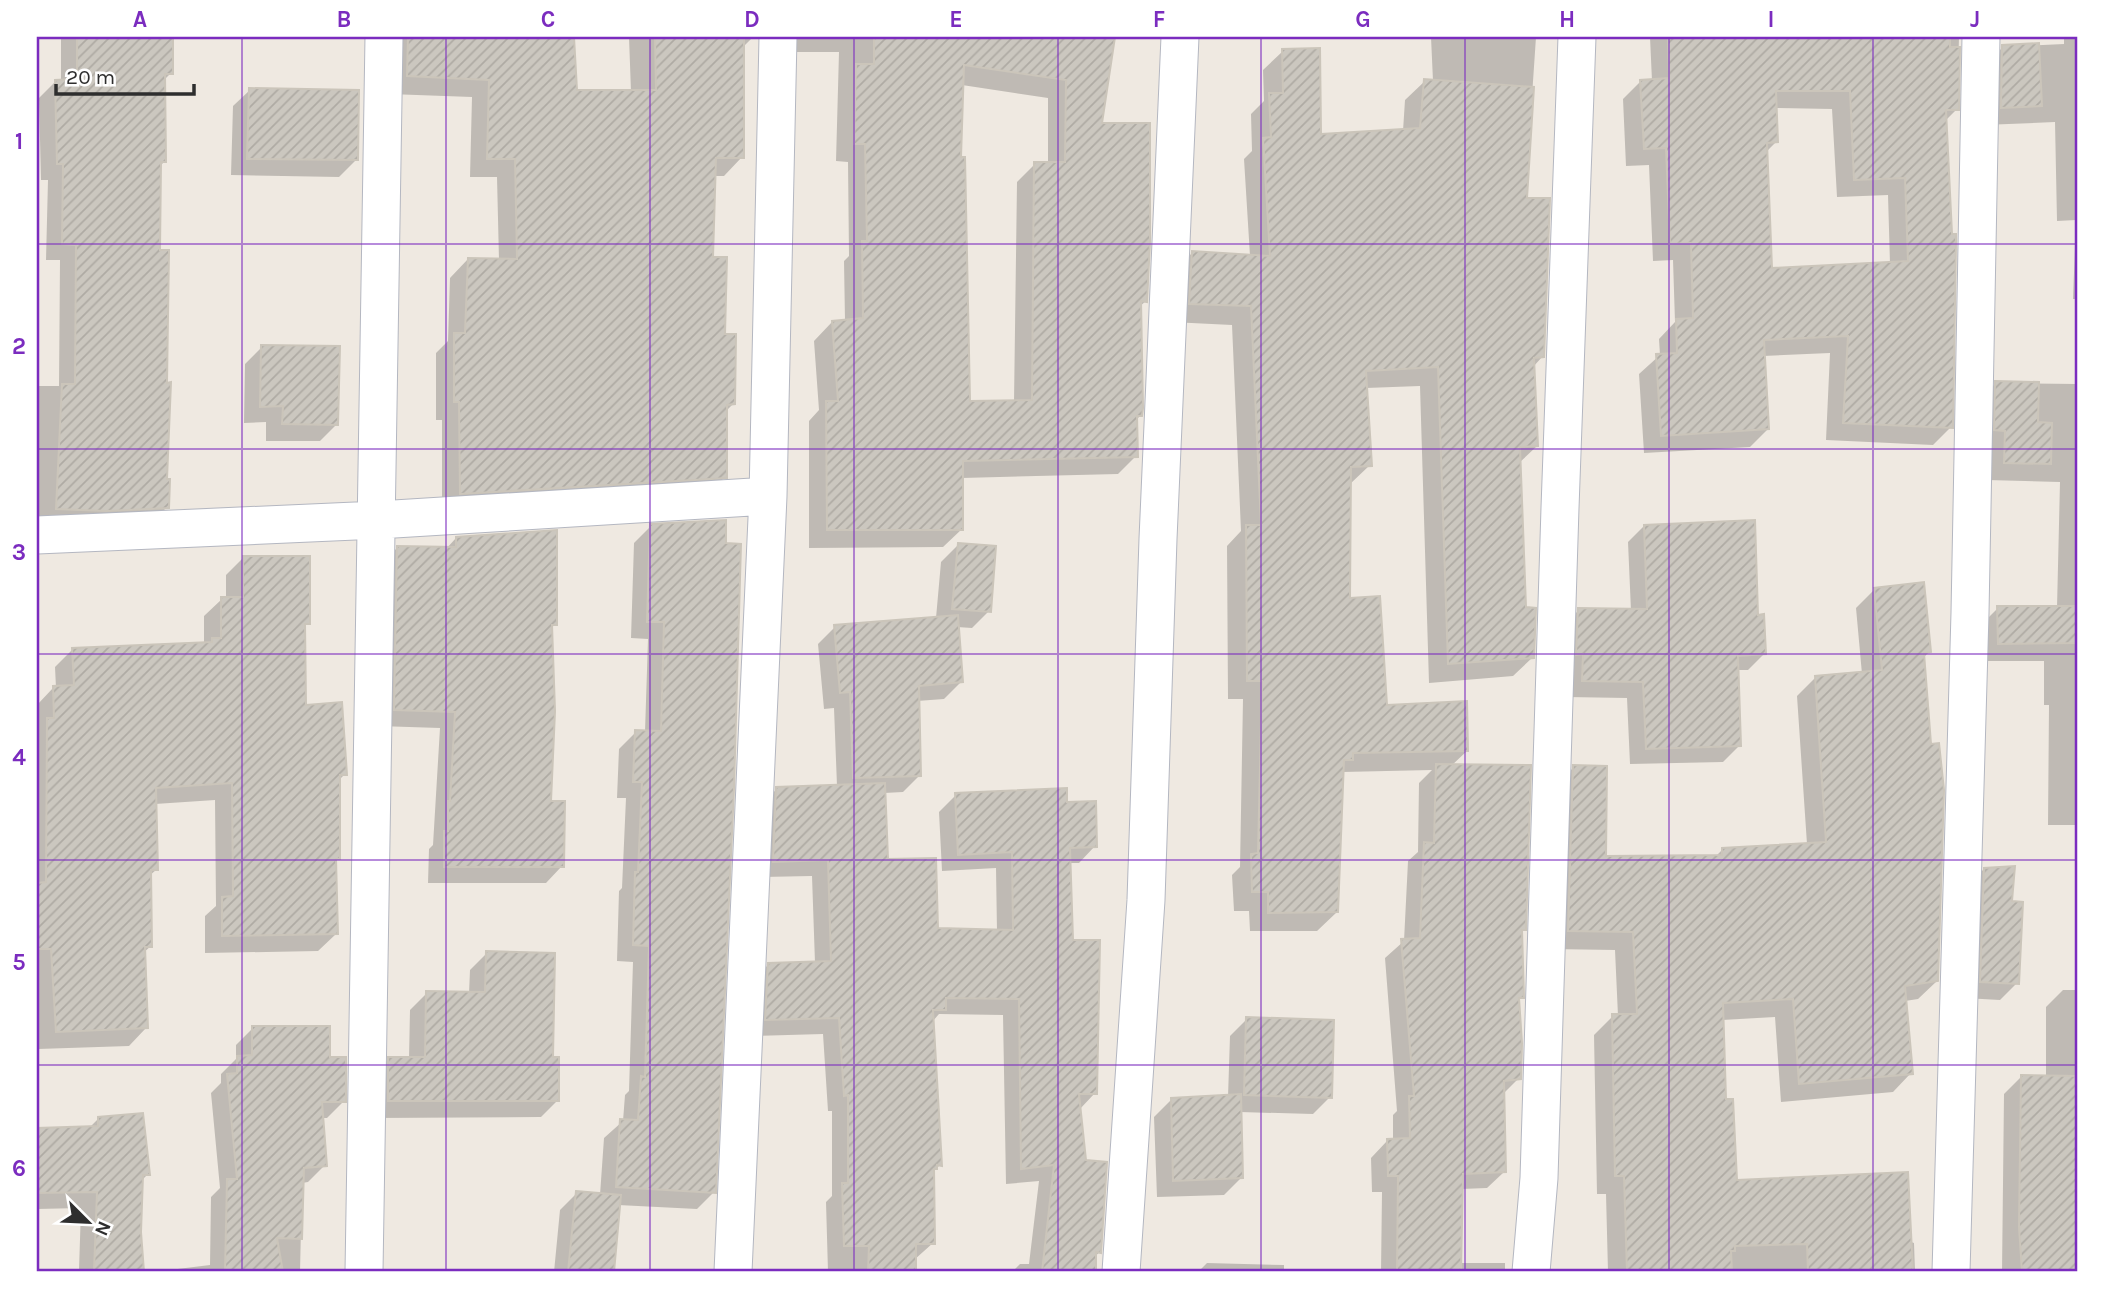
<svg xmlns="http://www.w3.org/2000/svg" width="2115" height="1309" font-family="Karla,sans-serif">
	<defs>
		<pattern id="building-hatch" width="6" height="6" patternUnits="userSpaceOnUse" patternTransform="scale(1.75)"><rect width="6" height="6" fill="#cbc7bf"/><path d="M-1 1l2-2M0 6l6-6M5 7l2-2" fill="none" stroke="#afaba4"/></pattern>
	</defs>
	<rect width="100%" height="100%" fill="#efe9e1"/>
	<path fill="#0003" fill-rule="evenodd" d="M61,37h110v36l-8,8 2,80 -5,5 -1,86 8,255 -17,17 -113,1v-139h22l1,-126h-14l2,-80h-7l-2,-82 16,-16 6,-1z
		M392,37h181l2,54 56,1 -2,-55h124l-9,9 -2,111 -18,19h-10l-3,83 22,145 -7,7 -1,66 -19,18 -264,16v-91h-6v-67l12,-12 2,-63 18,-19 31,1 -2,-83h-27l2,-80 -83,-3z
		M769,37h345l-14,88 46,176 -7,6 2,108 -6,6 1,35 -18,18 -156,4v51l-19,18 -134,1v-127l10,-11 -5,-69 18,-19 13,-1 -1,-60 5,-5 -1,-94 -12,-1 3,-109h-59zM962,85l86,13v66h-13l-18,18 -3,220h-46l-9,-243z
		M1431,37h105l-11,163 18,156 -10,11 4,79 -18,17 5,146 9,48 -20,19 -84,7 -9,-297 -54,2 4,77 -21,20 -1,115 37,107 82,44 -16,15 73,164 -4,4 2,63 -5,5 2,76 -17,17 2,77 -17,16 -26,1 -1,74h45v9h-124l1,-80h-10l-1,-34 16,-17h6v-26l4,-4 -12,-153 19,-17 4,-80 10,-9 1,-69 13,-13 -90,2 -5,140 -20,19h-67l-1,-20h-15l-2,-36 8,-8 3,-168h-15l-1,-153 14,-15 -9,-206 -61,-3 2,-50 19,-19 58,3 -6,-97 8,-8 -1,-37 13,-13 -1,-31 20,-19 37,85 83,-5 2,-31 20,-19h8z
		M1650,37h309l-2,72 -12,12 6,306 -18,18 -107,-5 4,-87 -67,3 5,73 -18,18 -106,6 -5,-79 21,-19 -1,-16 16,-17 -2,-62 -20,1 -4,-96 -23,1 -3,-67 18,-18h11zM1775,108l57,1 5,88 51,-2 2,69 -120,5 -4,-117 11,-11z
		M2064,37h14v262h-5l3,-79 -19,1 -2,-99 -72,3 2,-60 18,-18 61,-3z
		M250,90l106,70 -17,17 -108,-2 2,-69z
		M262,347l75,77 -17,17h-54v-19l-22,1 1,-59z
		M1996,383l82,1v441h-30l1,-120h-5v-44h-64v-35l18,-18h59l3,-126 -73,-2 -9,-79z
		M724,521l-10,671 -17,17 -79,-4 -5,67h-59l6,-62 17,-17 23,2 4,-57 19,-17 2,-26 4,-4 4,-129 -16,-1 2,-70 3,-3 4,-90h-9l2,-49 17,-17h9l3,-93 -17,-1 3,-95 17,-17z
		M1644,526l112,91 8,37 -16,16h-11l2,76 -16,16 -93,2 -3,-66 -60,-1 -4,-71 16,-16 52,1 -3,-69z
		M456,538l99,86 -4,5 -2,174 13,63 -16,17h-118l1,-34 4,-4 7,-117 -62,-2 3,-162 16,-16 49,1z
		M958,545l31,66 -17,17 -15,-1 4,55 -17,17 -27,2 3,74 -17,17 -19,1 2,67 51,70 60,2 -1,-64 -54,3 -3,-59 17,-17 110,9 29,42 -16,17h-10l2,78 24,152 -16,17 5,52 16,90 -6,5v15h-82l8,-8h9l10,-83 -33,3 -3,-169 -64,-1 -7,8 8,143 -8,8 1,70 -19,17v12h-86l-2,-70 6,-6v-85h-4l-5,-77 -73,2 2,-55 17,-17 46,-1 -3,-87 -55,1 3,-72 17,-16 60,-3 -3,-78 -10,1 -6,-65 17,-17 101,-9 5,-56z
		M244,557l64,66 -5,5 1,79 41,67 -7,7v77l-4,4 2,72 -18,17 -113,2v-37l11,-10 -1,-106 -60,4 1,66 -7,6 2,70 -8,7 3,75 -17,18 -91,3 -1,-344 16,-17h3l-1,-21 18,-18 131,-5v-28l18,-17h4v-24z
		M1875,589l54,63 -6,6 14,323 -19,18 -13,2 6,72 -18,19 -112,10 -6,-85 -53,3 2,81 11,80 179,62 1,29h-307l-2,-78h-9l-3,-159 19,-19h5l-3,-66 -65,-1 5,-163 19,-19 30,91 112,-2 7,-7 84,-5 -10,-148 18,-18 47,-4 -6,-66z
		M1984,869l33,114 -17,17 -36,-2 3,-112z
		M487,953l65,106 6,41 -17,17 -169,1v-42l17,-17h20l1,-49 17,-17 42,1 1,-24z
		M2063,990h15v282h-76l2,-178 17,-17h25v-70z
		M1247,1019l83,78 -17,17 -73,-2 1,66 -17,17 -67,2 -3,-80 17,-17 57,-3 2,-61z
		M253,1028l75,31 16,42 -17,17h-6l4,47 -17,17 -6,1 -2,89h-147l57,-7 1,-68 9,-9 -9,-95 10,-10v-9l15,-15v-14z
		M98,1119l50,55 -7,7 -2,51 3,40h-72l9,-2 2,-62 -44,1v-79l52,-2z
		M1207,1263l77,2v7h-86z"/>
	<path fill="url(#building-hatch)" stroke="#cbc5ba" stroke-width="2" fill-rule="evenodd" d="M77,37h96v37h-8l1,88h-5l-1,88h9l-2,133 4,-1 -4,97h3l-1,29 -63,3 -50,-2 6,-125h13l1,-139 -14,-1 1,-80h-6l-2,-84 22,-1z
		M408,37h166l3,53h79l-1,-53h89v121h-28l-3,99h14l-2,77h11l-1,70 -8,1v73l-267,16 -1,-92h-5v-69h11l3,-75 49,1 -2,-100h-28l2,-79 -82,-4z
		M874,37h241l-13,86h48v119l-3,60 -6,-1 2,107 -1,8h-5l1,41 -175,4v69h-136l-1,-129h12l-6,-80 31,-3 -1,-77h5l-2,-97h-11l2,-80h18zM964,65l102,15 -1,82h-31l-2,238 -62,1 -5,-244h-4z
		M1668,37h282v10h10l-1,63h-13l6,124h4v8l-3,186 -110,-5 5,-87 -84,4 5,89 -108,7 -5,-82 21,-1 -1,-34 17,-1 -2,-75 -21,1 -4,-96 -22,1 -4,-69 29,-2zM1776,91h74l4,89 51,-2 3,83 -136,7 -5,-125 11,-1z
		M2039,43l3,63 -41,2 1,-63z
		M1320,48l1,86 99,-6 4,-49 110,8 -7,111h23l-6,159 -10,1 4,88 -18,1 6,160 10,1 -2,50 -86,6 -10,-297 -72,4 6,95 -21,1 -1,131 30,-2 7,109 80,-4 1,50 -115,2v7h-9l-6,152 -70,1v-21h-16l-1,-38 7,-1 4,-172h-15l-1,-156h15l-10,-219 -62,-2 3,-53 78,5 -7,-118 8,-1 -2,-44h14l-1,-44z
		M249,88l110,2 -1,70 -111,-1z
		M261,345l79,1 -2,79 -56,-1 1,-18 -23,1z
		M1995,381l44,1 -1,40 14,1 -1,41 -47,-1 1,-32 -11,-1z
		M726,520v23l15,1 -7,244 -18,405 -100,-6 4,-68 18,1 3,-44 4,1 4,-131 -16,-1 2,-73h3l4,-90h-9l2,-52 26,1 3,-109h-17l3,-98z
		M1755,520l3,95 6,-1 2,40 -28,2 3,90 -95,3 -3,-67 -61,-1 1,-27 -7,1 2,-47 69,1 -3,-84z
		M557,530v95h-5l3,86 -4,90h14l-1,66h-120v-36h4v-30h2l5,-89 -61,-2 3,-164 59,1v-10z
		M958,543l38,3 -5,66 -39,-3z
		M243,556h67v68h-5l1,81 36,-3 5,73h-7v84h-4l2,75 -116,2v-39l11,-1 -1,-113 -76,5 2,82h-7l1,77h-7l3,81 -92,4 -5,-83h-14v-66l9,-1 1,-164h7l-1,-32 21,-1 -2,-37 140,-6v-4h9v-41h22z
		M1924,582l7,70 -7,1 7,91 8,-1 5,47 -6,191 -33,5 8,88 -114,10 -6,-85 -70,4 3,96h7l4,81 171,-8 5,100h-105l-1,-28 -72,2v5h-4l1,21h-105l-3,-96h-9l-3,-162h25l-4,-82 -65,-1 5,-166 34,1 -1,90 116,-1v-7l104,-6 -11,-166 67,-6 -8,-82z
		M1997,606h81v37l-80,1z
		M958,615l5,67 -44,4 2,90 -68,2 -3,-86 -10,1 -6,-68z
		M1436,764l95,1 -5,165h-4l2,68h-5l3,45 -1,36 -17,2 2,91 -43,2 -2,98h-64l1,-96h-10l-1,-37 23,-1 -1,-42h5l-13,-157 19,-1 4,-96 10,1z
		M885,783l3,76 48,-1 2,70 75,2 -1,-78 -54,3 -3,-62 112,-5v14l29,-1 1,46 -27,1 3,92h27l-3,154h-18l7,66 21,2 -6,91 -5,-1v20h-54l12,-107 -33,4 -2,-170 -73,-1v12h-13l9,156 -5,-1v4h-3l1,75h-19v28h-48l1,-26h-25l-2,-63h6v-88l-4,1 -5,-78 -74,2 3,-57 63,-2 -3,-101 -55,2 3,-75z
		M2015,866l-3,35 11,1 -4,82 -39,-2 4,-114z
		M486,951l69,2 -2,104h6v44h-171v-44h37l1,-66 59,1z
		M1246,1017l88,3 -2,78 -88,-3z
		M252,1026h78v31h16v45h-24l5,64 -23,2 -2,71 -25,-1 6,34h-58l2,-93h10l-10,-105 10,-1v-17l15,-1z
		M2021,1075l57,1v196h-56l-3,-45z
		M1241,1094l2,84 -70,3 -2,-83z
		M143,1113l7,62h-7l-2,57 3,40h-50l3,-80 -60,1v-65l61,-2v-9z
		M576,1191l45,4 -7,77h-46z"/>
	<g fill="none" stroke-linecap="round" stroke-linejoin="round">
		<defs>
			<path id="minor" d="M37,535l341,-15 390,-24
				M364,1272l20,-1235
				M733,1272l35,-776 10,-459
				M1121,1272l25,-372 12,-361 22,-502
				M1531,1272l8,-94 21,-670 17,-471
				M1951,1272l19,-659 11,-576"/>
		</defs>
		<use href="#minor" stroke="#b4b7c1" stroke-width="39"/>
		<use href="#minor" stroke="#fff" stroke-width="37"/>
	</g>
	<path fill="none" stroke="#7b2cbf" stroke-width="2" stroke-opacity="0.55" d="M242,37v1235M446,37v1235M650,37v1235M854,37v1235M1058,37v1235M1261,37v1235M1465,37v1235M1669,37v1235M1873,37v1235M37,244h2041M37,449h2041M37,654h2041M37,860h2041M37,1065h2041"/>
	<rect width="2115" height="1309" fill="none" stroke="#ffffff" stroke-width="77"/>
	<g transform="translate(88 1222) rotate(114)" stroke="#ffffff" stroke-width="5" paint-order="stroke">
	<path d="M0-5L12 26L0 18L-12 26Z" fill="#2e2e2e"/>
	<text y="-10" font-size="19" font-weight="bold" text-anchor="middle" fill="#2e2e2e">N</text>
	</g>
	<path d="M56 84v10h138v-10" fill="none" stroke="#2e2e2e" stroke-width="3.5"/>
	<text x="66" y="84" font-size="21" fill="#2e2e2e" stroke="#ffffff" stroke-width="5" paint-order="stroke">20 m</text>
	<rect x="38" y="38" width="2038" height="1232" fill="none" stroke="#7b2cbf" stroke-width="2.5"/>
	<g font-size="23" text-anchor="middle" font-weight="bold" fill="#7b2cbf">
		<text x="140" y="27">A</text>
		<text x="344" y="27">B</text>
		<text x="548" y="27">C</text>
		<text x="752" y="27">D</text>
		<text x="956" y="27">E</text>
		<text x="1159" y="27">F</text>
		<text x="1363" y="27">G</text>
		<text x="1567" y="27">H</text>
		<text x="1771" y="27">I</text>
		<text x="1975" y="27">J</text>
		<text x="19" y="149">1</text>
		<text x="19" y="354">2</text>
		<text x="19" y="560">3</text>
		<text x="19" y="765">4</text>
		<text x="19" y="970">5</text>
		<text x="19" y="1176">6</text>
	</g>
</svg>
